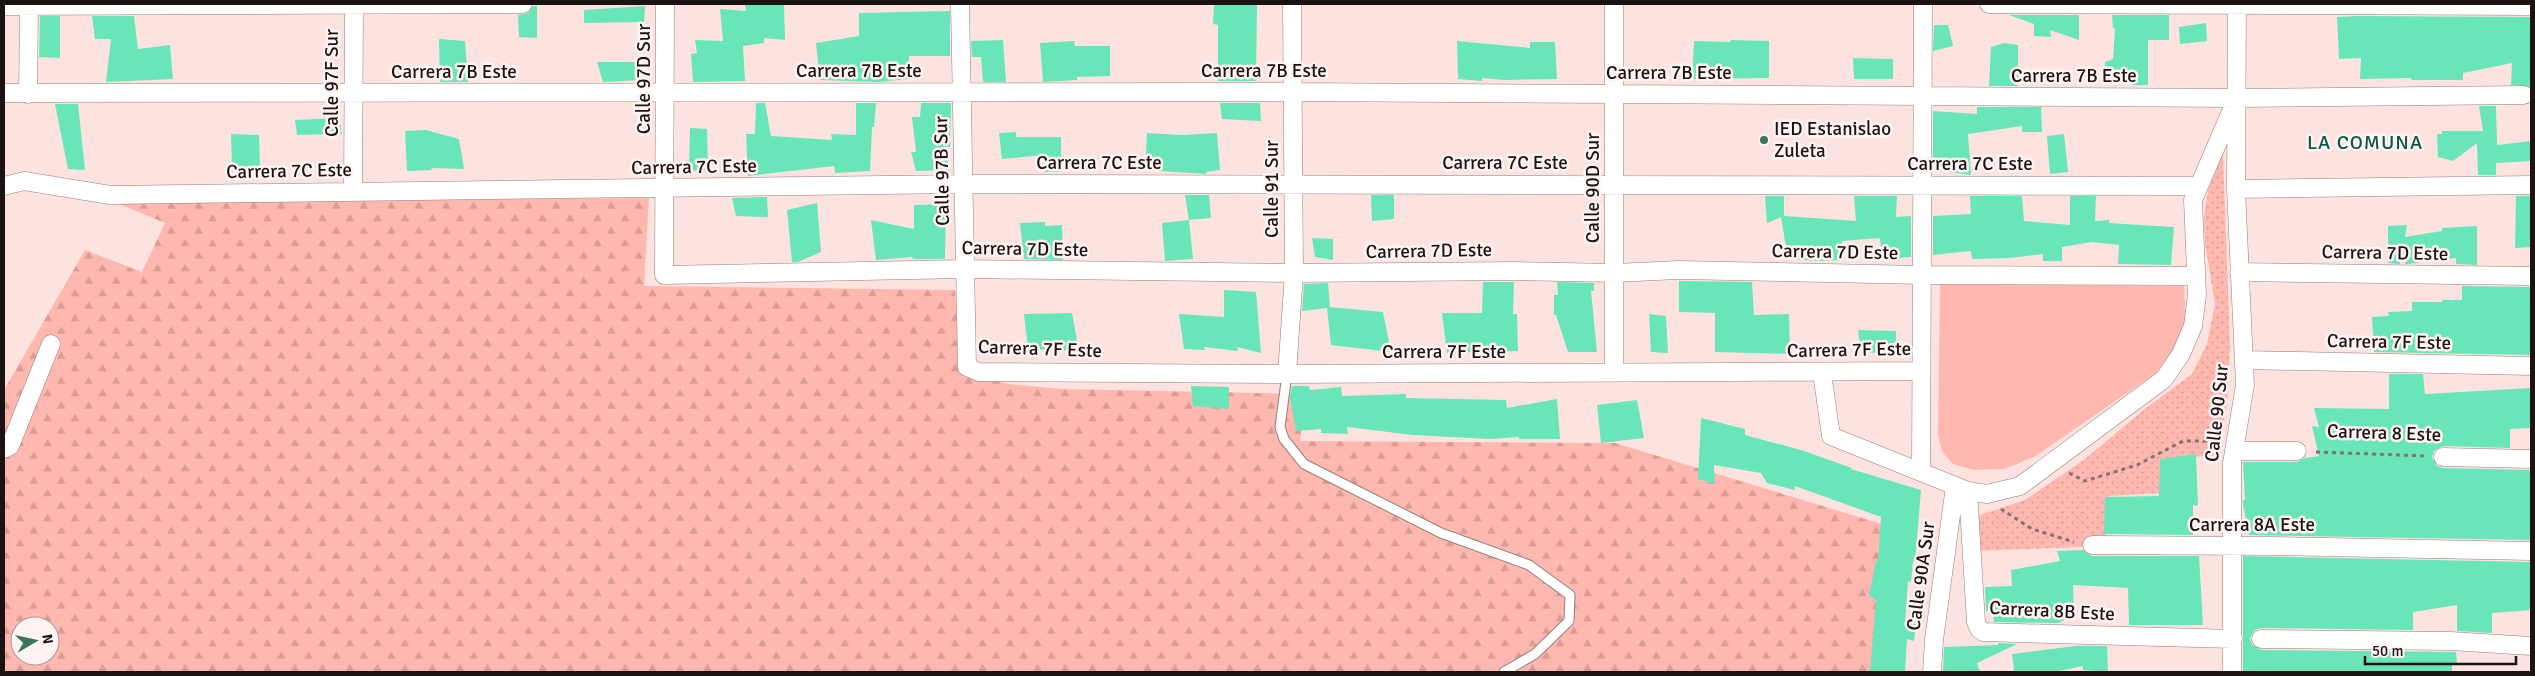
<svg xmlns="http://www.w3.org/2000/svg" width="2535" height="676" font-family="Signika,sans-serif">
	<defs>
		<pattern id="grass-dots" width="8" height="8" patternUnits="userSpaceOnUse" patternTransform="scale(1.25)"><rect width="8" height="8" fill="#ffb8af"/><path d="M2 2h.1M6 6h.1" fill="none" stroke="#da9d96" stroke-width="1.8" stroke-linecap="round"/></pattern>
		<pattern id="forest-firs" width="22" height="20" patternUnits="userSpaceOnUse" patternTransform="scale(1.25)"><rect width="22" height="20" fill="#ffb8af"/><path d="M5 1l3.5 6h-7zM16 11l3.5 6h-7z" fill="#da9d96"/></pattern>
	</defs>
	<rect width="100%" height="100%" fill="#fde3df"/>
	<path fill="url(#grass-dots)" d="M2223,153l7,193 -2,45 -8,64 -44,3 2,34 -69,4 -4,50 -129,5 -2,-34 51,-17 60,-41 61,-51 46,-34 15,-30 8,-40 -10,-61 -1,-26 4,-26z"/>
	<path fill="url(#forest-firs)" fill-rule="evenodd" d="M649,198l-5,88 311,4 5,80 48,14 54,5 243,5 -5,47 315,2 280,85 -17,144h-1874v-282l81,-140 57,22 23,-49 -51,-21zM20,626h30v30h-30z"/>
	<path fill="#ffb8af" d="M1940,283l244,3 2,33 -10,27 -20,27 -122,84 -30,12 -30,1 -21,-6 -10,-11 -5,-17z"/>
	<path fill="#69e5ba" d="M784,4l1,36 -21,-2v5l-21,3 2,35 -52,1 -2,-28 6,-1 -2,-13 28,1 -3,-32 26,2 -1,-6z
		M1257,4l-1,77h-38v-56l-5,-1 1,-19z
		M533,6h4v32l-18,-1 -1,-22 10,-2z
		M645,6l-1,16 -60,1v-13z
		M950,11v45h-41v23l-31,3 -58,-2 -4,-37 43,-7v-23z
		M2009,15h70v25l-29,-10 1,7 -17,-1v-12z
		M2112,15h57v25h-21v45h-17v-11l-26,3v-15l8,-3 2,-30 -2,-1z
		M40,16h20v42l-21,-1z
		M92,16h42l4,33 32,-4 3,34 -67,3 5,-43h-16z
		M2356,16l175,1v70l-20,-2 1,-22 -49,10v7h-51l-1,-2 -51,1 1,-21 -22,1 -2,-42z
		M2206,23l1,18 -27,3 -1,-17z
		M1934,25h14l5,21 -20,5z
		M439,39l26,2 3,41h-28z
		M1003,40l3,42h-23l-2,-25h-9l-1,-16z
		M1730,40l39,1v37l-77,1 2,-38 37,1z
		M1074,41l1,5h35v30l-33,1v3l-34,2 -3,-39z
		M1457,41l73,7v-6h25l2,37 -53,1 -22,-2v3l-24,-2z
		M2004,43l14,2v41h-29l2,-39z
		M1853,58l40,1v20h-39z
		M597,62h42l1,18 -37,2z
		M756,103h9l6,33 61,4 -1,-6 25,1v-32h20l-2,24h-2l-2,44 -35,2 -1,-7 -86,10 -2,-42h9z
		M921,103h30l-1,44h-4l3,23 -33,1 -5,-19h5l-4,-35h8z
		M1220,103h40l1,18 -39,-2z
		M55,104h23l7,66 -17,-1z
		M2479,106h17l1,39 34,-4v20l-35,2v12h-18l-1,-32 -24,18 -15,-4 -1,-23h5v-3h41z
		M1977,107h64l1,25h-20v-6l-54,8 3,41 -38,-5v-59l44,3z
		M339,118l3,16 -45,1 -2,-15z
		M690,128l17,1 1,41 -19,1z
		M426,130l33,9 5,30 -33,-1 1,2 -25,1 -2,-40z
		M1016,132v5h45v35h-17v-17l-42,4 -3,-26z
		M1147,133l35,2 35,-2 3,37 -14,2 1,2 -62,-4z
		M231,134l28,1 1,35 -28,1z
		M2064,134l4,38 -18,2 -3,-38z
		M1185,195h24l2,23 -22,2z
		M1371,195h23v24l-22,2z
		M1765,196h19v20l72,5 -2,-25h43l-1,21 15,-1v41l-13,1 1,3 -17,-2 -2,-21 -38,3 -1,19 -17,1 -36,-2 -7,-42 -14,6z
		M1970,196h52l2,25 46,4v-29h26l-1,25 14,-1v3l65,4 -3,38 -53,-1 1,-19 -27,-3 -30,5v14h-19v-7l-33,4 -38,1 -1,-8 -38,4v-39l38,-2z
		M2516,196h15v51l-16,1z
		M767,197l1,20 -32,-1 -4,-18z
		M817,203l4,49 -23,10h-6l-5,-52z
		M946,204l-1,55h-32l-1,-2 -36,3 -5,-40 43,9v-24z
		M1189,220l4,39 -28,2 -3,-38z
		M1045,222v4l17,-1 1,35 -39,-1 -4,-36z
		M2407,225l-2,12 37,-6v-3l35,-2v39l-21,-1v-6l-48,6h-3l1,-7 -5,2 -1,5 -12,-1v-37z
		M1312,238l21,1v21l-18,-3z
		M1679,281l73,1 2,33 35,-1 1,40 -75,-2v-39l-36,-1z
		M1483,282h31l-1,32h4l1,37 -71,2 -5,-40h40z
		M1557,282l37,1v8h-3l6,61h-29l-12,-37h-2v-20h4z
		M1328,283l2,24 53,5 8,40 -60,-7 -4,-37 -25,3 2,-27z
		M2462,286l69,1v68l-157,-3 -2,-35 17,-1 -1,-4 24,-1v-9h30v-2h20z
		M1224,290l32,2 5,61 -24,-6 1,4 -34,-4 1,3 -21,-1 -5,-35 45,3z
		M1072,313l7,38 -51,-2 -4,-35z
		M1649,314l17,2 2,37 -17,-1z
		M1858,330l38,1v21l-35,1z
		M2389,374h34l2,20 106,-6v40l-21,1v19l-67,-2 -9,5 -2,6 5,9 6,2 88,2v70l-282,-5 -6,-31v-4l2,-1 -2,-37h54l8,-4 14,-2 -7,-30 7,1 -5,-19 75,1z
		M1191,386l38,1v22l-36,-3z
		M1292,386h17l1,4 31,-3 1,9 64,-2v4l100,2 1,8 50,-9 3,40h-41v-2l-29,2 -77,-4 -66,-8 1,7 -27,-1v-4l-25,2 -6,-34z
		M1637,400l7,38 -43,5 -4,-38z
		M1701,418l44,11v6l56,15 51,18 -1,1 70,21 -6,72 -2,-1 -2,21 -3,-1 -3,42 11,1 -2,17 -7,-2 -2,33h-35l6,-72 -7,-5 7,-34h2l3,-44 -86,-31v4l-28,-7 -6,-10 -47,-8 1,19 -17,-5z
		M2196,454l2,52 -5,-1v30l-89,-1 1,-37 54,-1 1,-37z
		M2083,550l9,6h107l4,69h-74l-1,-37 -55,-3 1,31 -16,7 -64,-1 -1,-9 -7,-2 -1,-24 27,-1 -1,-16 49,-9 -3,-10z
		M2243,556l288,6v48l-39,3v20l-35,-2v-26l-44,7v18l-152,-2 -6,2 -5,8 2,7 9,5 195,2 1,12h-5v8h-209z
		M1998,643l19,1 -40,19 3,9h-37l1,-25 54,-2z
		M2075,646h32l1,26 -25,-2v-4l-29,6 -40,-1 -2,-17z"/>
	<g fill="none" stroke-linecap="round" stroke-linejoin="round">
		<defs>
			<path id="service" d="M1287,374l-7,53 4,12 20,25 137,69 88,32 41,30 -1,26 -34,33 -31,18"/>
			<path id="minor" d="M665,4l-1,271 301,-6 329,4 221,-2 100,2 63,-3 244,5 273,1
				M960,4l7,363 12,5 308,2 634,-3
				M1989,4l542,2
				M4,6l519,-2
				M4,93l1289,-1 944,6 287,-3
				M28,94l1,-88
				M4,186l20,-5 86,14 854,-11 1233,2
				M2236,189l295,-4
				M353,192l1,-188
				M2239,272l292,4
				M2245,360l286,6
				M1614,373v-369
				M1822,373l9,63 137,55 19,3 33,-8 144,-107 17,-25 12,-28 4,-31 -4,-95 44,-102
				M1287,374l7,-101 -2,-269
				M4,449l6,-3 41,-102
				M2235,451h62
				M2443,457l88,2
				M1921,472l2,-468
				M1968,491l8,131 3,7 4,3 250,7
				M2092,545l179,1 260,5
				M2261,639l190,2 80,5
				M1932,672l2,-32 21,-154
				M2232,672v-209l13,-78 -9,-196 1,-185"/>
		</defs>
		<use href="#service" stroke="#957e7b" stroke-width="11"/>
		<use href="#minor" stroke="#957e7b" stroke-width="19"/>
		<path stroke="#847371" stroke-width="3" stroke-dasharray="4 4" stroke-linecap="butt" d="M2316,452l111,4
			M2069,473l16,8 52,-16 46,-24h35
			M2001,509l31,20 42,13"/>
		<use href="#service" stroke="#fff" stroke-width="9"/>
		<use href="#minor" stroke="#fff" stroke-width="18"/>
	</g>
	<circle fill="#3a755f" stroke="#fff4f3" stroke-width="2" cx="1764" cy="140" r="5"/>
	<g text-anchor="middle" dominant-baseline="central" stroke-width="5" stroke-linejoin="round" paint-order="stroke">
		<g font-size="19" fill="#1b1312" stroke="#fff4f3">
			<text x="859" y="71">Carrera 7B Este</text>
			<text x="1264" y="71">Carrera 7B Este</text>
			<text x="454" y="72">Carrera 7B Este</text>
			<text x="1669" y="73">Carrera 7B Este</text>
			<text x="2074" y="76">Carrera 7B Este</text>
			<text transform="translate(644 79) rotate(-90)">Calle 97D Sur</text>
			<text transform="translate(332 83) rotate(-90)">Calle 97F Sur</text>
			<text x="1099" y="163">Carrera 7C Este</text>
			<text x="1505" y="163">Carrera 7C Este</text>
			<text x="1970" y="164">Carrera 7C Este</text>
			<text transform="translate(694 167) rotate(-1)">Carrera 7C Este</text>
			<text transform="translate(289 171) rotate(-1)">Carrera 7C Este</text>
			<text transform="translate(942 171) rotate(-91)">Calle 97B Sur</text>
			<text transform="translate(1593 188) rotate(-90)">Calle 90D Sur</text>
			<text transform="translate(1272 189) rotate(-90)">Calle 91 Sur</text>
			<text transform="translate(1025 249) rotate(1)">Carrera 7D Este</text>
			<text transform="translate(1429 251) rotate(-1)">Carrera 7D Este</text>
			<text transform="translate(1835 252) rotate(1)">Carrera 7D Este</text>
			<text transform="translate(2385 253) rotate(1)">Carrera 7D Este</text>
			<text transform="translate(2389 342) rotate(1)">Carrera 7F Este</text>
			<text transform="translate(1040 349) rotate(2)">Carrera 7F Este</text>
			<text transform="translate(1849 350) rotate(-1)">Carrera 7F Este</text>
			<text x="1444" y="352">Carrera 7F Este</text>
			<text transform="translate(2217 413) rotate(-84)">Calle 90 Sur</text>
			<text transform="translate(2384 433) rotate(2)">Carrera 8 Este</text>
			<text x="2252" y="525">Carrera 8A Este</text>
			<text transform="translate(1921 576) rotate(-82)">Calle 90A Sur</text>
			<text transform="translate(2052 611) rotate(3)">Carrera 8B Este</text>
		</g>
		<g font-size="19" fill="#1b1312" stroke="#fff4f3" text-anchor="start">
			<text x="1774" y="129">IED Estanislao<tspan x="1774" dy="22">Zuleta</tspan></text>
		</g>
		<g font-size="20" letter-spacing="1" fill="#0b5942" stroke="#fff4f3">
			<text x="2365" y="142">LA COMUNA</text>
		</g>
	</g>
	<rect width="2535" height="676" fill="none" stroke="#1b1312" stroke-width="10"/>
	<g transform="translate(35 641) rotate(81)"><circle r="24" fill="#fff4f3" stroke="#a49a99"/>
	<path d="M0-4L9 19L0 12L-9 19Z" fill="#3a755f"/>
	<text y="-8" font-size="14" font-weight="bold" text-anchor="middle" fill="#1b1312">N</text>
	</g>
	<path d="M2365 656v8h151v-8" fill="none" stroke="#1b1312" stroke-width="2.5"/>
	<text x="2372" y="656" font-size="15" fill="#1b1312" stroke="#fff4f3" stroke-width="4" paint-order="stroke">50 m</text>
</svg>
